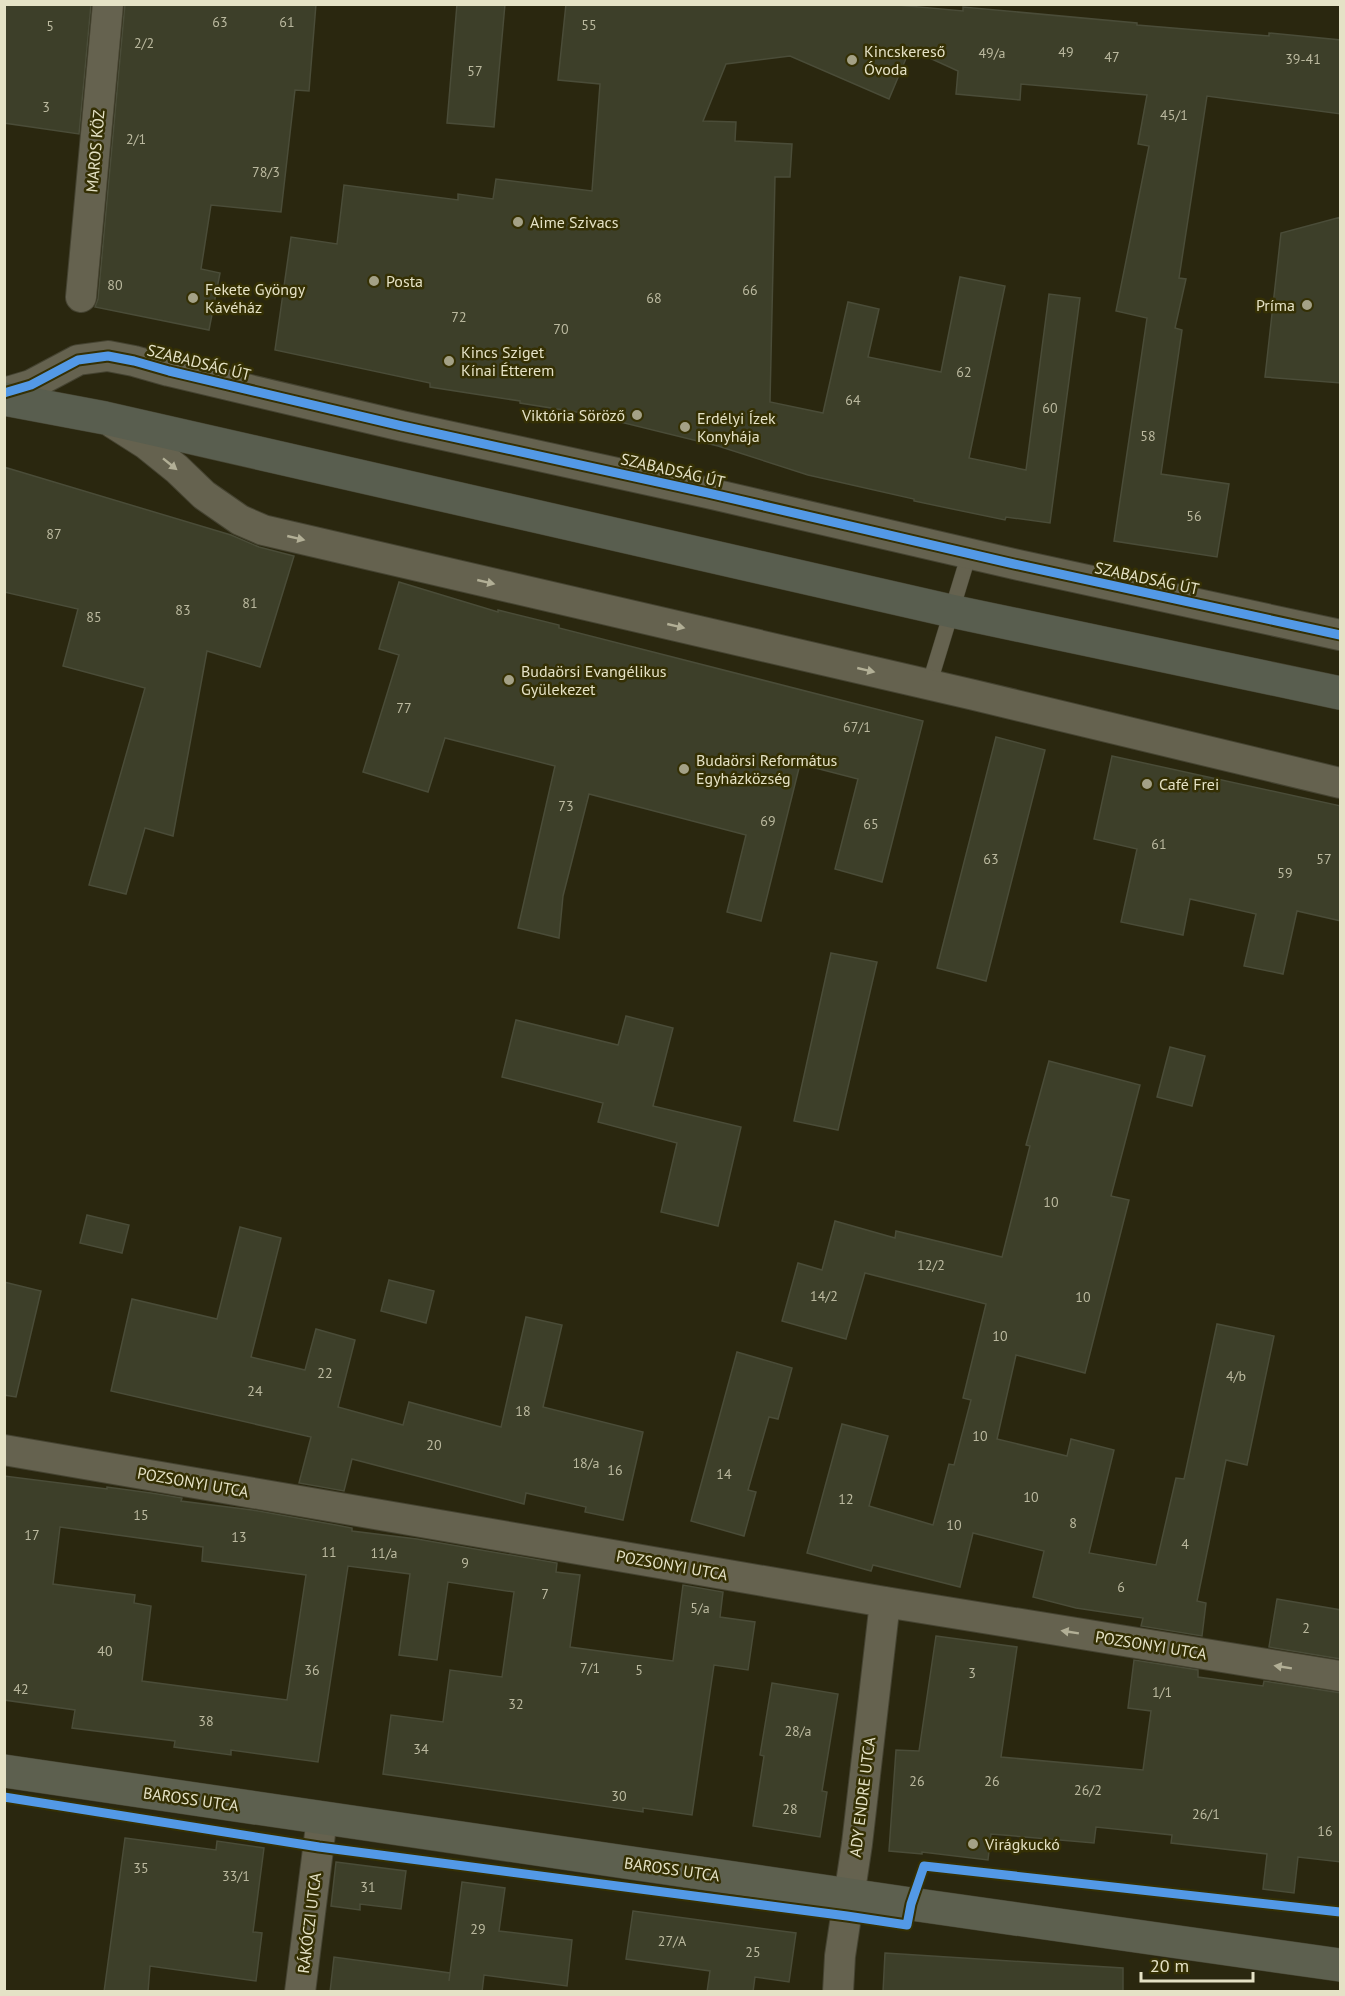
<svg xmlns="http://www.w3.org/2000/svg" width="1345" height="1996" font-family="'PT Sans',sans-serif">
	<rect width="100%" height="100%" fill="#2a270f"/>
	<path fill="#3d3f29" stroke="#4a4c38" stroke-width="1.5" fill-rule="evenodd" d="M4,4h87l-12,130 -75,-11z
		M125,4h191l-7,87 -14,-1 -14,122 -70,-7 -10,64 19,4 -11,57 -114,-23 3,-8z
		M457,4h48l-11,123 -47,-4z
		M566,4h320l77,7v-4l174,16v2l132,11v-3l72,7v74l-134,-18 -28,182 7,1 -11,49 7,2 -21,144 68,10 -12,73 -103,-16 33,-223 -31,-7 33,-165 -11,-2 9,-49 -126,-11 -1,16 -64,-6 2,-23 -48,-22 -21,50 -99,-43 -64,8 -23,57 33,1 -1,19 57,3 -2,33h-15l-5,225 53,11 25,-111 31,7 -11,48 73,15 19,-95 45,9 -36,172 57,12 23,-176 31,4 -30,225 -44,-6 -1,3 -91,-19v-2l-106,-24 -90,-29 -98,-24v-3l-100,-16v-2l-90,-14v-4l-155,-33 16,-113 46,7 7,-59 114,15v-6l35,5 3,-20 96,12 8,-107 -42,-4z
		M1341,217v166l-76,-6 16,-144z
		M4,467l227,68 28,12 35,9 -34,111 -53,-16 -34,185 -28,-8 -19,66 -37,-9 56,-197 -82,-22 15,-57 -74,-17z
		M399,582l99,30v-2l61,15v3l364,93 -41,161 -47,-13 23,-90 -58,-15 -39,157 -34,-9 19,-77 -157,-41 -26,102 -4,42 -41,-10 37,-162 -110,-28 -17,54 -65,-20 36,-117 -20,-6z
		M996,737l49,13 -59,231 -49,-13z
		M1112,756l229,50v115l-44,-10 -14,63 -39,-8 12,-52 -66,-15 -7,36 -62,-13 16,-73 -43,-10z
		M831,953l46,9 -39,168 -44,-9z
		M626,1016l47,12 -20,78 88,21 -23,99 -57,-14 16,-69 -79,-21 5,-19 -101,-26 14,-57 102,25z
		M1170,1047l35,9 -13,50 -35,-9z
		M1049,1061l91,24 -29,111 18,4 -44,173 -69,-18 -19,84 70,17 4,-17 43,11 -25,103 67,12 20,-87 8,1 33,-155 57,12 -27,129 -21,-5 -29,141 9,2 -4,33 -61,-10 2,-8 -67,-10 -43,-11 11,-46 -71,-18 -13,54 -87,-22 -2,6 -64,-18 35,-129 46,12 -19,70 64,19 16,-61 5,1 17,-65 -8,-2 23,-94 -121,-31 -19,66 -64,-18 16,-58 24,7 13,-49 60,17 1,-7 106,26 28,-111 -4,-1z
		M87,1215l42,10 -7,28 -42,-10z
		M240,1227l41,11 -30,119 54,13 11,-41 39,11 -17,67 65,18 6,-23 92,25 25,-110 36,8 -19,82 100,25 -20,88 -38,-8 1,-5 -60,-14 -2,11 -172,-45 -8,32 -45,-8 12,-46 -200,-46 21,-92 85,20z
		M389,1280l45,11 -8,32 -45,-12z
		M4,1282l37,9 -25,106 -12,-2z
		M737,1352l55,16 -14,51 -9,-2 -21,73 8,2 -12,44 -53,-15z
		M4,1476l103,13v-2l44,6 31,5 -1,3 71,9 84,15 16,3v3l65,8 140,24 -1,9 24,3 -10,72 103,14 10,-76 40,7 -3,25 35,5 -7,48 -34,-5 -22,150 -49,-7v4l-260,-38 8,-59 52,7 7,-52 52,7 12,-85 -66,-10 -11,78 -38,-5 11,-81 -62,-8 -30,196 -87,-12v5l-57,-8 1,-6 -103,-13 3,-18 -71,-10zM60,1527l143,20 -1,14 104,14 -19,125 -145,-19 9,-75 -17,-3 1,-8 -82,-11z
		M1277,1599l64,11v49l-72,-12z
		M936,1636l81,11 -16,110 142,13 8,-59 -23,-3 6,-48 64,10v7l65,9 1,-5 77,12v169l-43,-5 -4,36 -31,-4 4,-35 -96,-11 1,-8 -76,-8 -2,16 -103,-9 -3,26 -66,-8v2l-33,-3 7,-101 23,1z
		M772,1683l66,11 -16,97 5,1 -7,45 -67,-11 11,-70 -4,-1z
		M125,1838l91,12 1,-9 47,7 -11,84 9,1 -6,48 -106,-15 -2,26h-44z
		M336,1862l70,9 -5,38 -41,-5v6l-29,-4z
		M462,1882l43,6 -6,43 73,9 -5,46 -83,-11 -2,17h-152l4,-35 116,16 -1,8z
		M633,1911l163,22 -7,49 -34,-5 -2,15h-46l3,-21 -84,-12z
		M885,1953l238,15v24h-240z"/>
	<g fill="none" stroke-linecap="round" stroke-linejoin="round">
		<defs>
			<path id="lane" d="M929,685l40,-131"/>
			<path id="street" d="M81,297l27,-293
				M4,393l27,-8 47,-25 30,-4 26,5 35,10 233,55 306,67 306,71 326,71
				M113,423l33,21 31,25 27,26 36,25 23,10 711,165 366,88
				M4,1450l881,152 455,74
				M300,1992l22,-174
				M838,1992l2,-36 17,-112 28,-242"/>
			<path id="secondary" d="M4,1771l907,133 429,61"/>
			<path id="primary" d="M4,399l101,19 846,193 389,82"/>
		</defs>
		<use href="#lane" stroke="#454331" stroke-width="16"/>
		<use href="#street" stroke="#454331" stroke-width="32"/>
		<use href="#secondary" stroke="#454331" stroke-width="34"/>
		<use href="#primary" stroke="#454331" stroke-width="34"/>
		<use href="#lane" stroke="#65624f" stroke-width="15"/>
		<use href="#street" stroke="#65624f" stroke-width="30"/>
		<use href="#secondary" stroke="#5d604f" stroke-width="33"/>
		<use href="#primary" stroke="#595e4f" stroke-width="33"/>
		<defs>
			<path id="cycleway" d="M4,393l27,-8 47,-25 30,-4 26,5 35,10 233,55 306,67 306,71 326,71
				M4,1797l315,50 528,69 60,9 4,-21 13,-38 416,46"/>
		</defs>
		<use href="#cycleway" stroke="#353004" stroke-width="13"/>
		<use href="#cycleway" stroke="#5399e6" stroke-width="9"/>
	</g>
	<defs><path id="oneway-solid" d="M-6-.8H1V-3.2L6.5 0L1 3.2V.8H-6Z" transform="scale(1.5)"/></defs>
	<g fill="#b2af96">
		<use href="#oneway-solid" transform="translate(170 464) rotate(39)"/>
		<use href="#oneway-solid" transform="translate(296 538) rotate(13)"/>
		<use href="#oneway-solid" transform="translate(486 582) rotate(13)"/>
		<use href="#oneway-solid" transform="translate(676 626) rotate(13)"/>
		<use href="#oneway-solid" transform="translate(866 670) rotate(13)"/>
		<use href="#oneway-solid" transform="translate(1070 1632) rotate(-171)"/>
		<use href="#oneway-solid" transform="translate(1283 1667) rotate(-171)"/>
	</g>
	<g fill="#a4a186" stroke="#353004" stroke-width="2">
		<circle cx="852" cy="60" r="6"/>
		<circle cx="518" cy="222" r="6"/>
		<circle cx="374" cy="281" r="6"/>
		<circle cx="193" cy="298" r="6"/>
		<circle cx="1307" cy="305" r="6"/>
		<circle cx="449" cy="361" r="6"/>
		<circle cx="637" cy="415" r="6"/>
		<circle cx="685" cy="427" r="6"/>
		<circle cx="509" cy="680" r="6"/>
		<circle cx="684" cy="769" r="6"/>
		<circle cx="1147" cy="784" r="6"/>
		<circle cx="973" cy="1844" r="6"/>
	</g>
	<g text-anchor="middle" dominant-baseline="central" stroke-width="5" stroke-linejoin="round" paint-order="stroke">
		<g font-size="14" fill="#bbb99f">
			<text x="220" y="22">63</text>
			<text x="287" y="22">61</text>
			<text x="589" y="25">55</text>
			<text x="50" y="26">5</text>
			<text x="144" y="43">2/2</text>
			<text x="1066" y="52">49</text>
			<text x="992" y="53">49/a</text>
			<text x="1112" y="57">47</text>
			<text x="1303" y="59">39-41</text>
			<text x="475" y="71">57</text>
			<text x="46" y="107">3</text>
			<text x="1174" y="115">45/1</text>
			<text x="136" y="139">2/1</text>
			<text x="266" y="172">78/3</text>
			<text x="115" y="285">80</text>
			<text x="750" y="290">66</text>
			<text x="654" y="298">68</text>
			<text x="459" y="317">72</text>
			<text x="561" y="329">70</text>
			<text x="964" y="372">62</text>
			<text x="853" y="400">64</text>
			<text x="1050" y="408">60</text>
			<text x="1148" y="436">58</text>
			<text x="1194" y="516">56</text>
			<text x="54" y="534">87</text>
			<text x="250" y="603">81</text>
			<text x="183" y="610">83</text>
			<text x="94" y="617">85</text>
			<text x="404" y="708">77</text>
			<text x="857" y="727">67/1</text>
			<text x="566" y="806">73</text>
			<text x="768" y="821">69</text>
			<text x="871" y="824">65</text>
			<text x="1159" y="844">61</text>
			<text x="991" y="859">63</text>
			<text x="1324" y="859">57</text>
			<text x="1285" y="873">59</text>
			<text x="1051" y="1202">10</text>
			<text x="931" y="1265">12/2</text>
			<text x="824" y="1296">14/2</text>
			<text x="1083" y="1297">10</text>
			<text x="1000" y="1336">10</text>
			<text x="325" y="1373">22</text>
			<text x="1236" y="1376">4/b</text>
			<text x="255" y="1391">24</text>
			<text x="523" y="1411">18</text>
			<text x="980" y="1436">10</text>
			<text x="434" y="1445">20</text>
			<text x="586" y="1463">18/a</text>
			<text x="615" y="1470">16</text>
			<text x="724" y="1474">14</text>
			<text x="1031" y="1497">10</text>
			<text x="846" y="1499">12</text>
			<text x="141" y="1515">15</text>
			<text x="1073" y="1523">8</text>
			<text x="954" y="1525">10</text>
			<text x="32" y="1535">17</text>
			<text x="239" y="1537">13</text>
			<text x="1185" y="1544">4</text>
			<text x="329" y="1552">11</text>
			<text x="384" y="1553">11/a</text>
			<text x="465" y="1563">9</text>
			<text x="1121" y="1587">6</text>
			<text x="545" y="1594">7</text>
			<text x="700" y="1608">5/a</text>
			<text x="1306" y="1628">2</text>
			<text x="105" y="1651">40</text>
			<text x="590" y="1668">7/1</text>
			<text x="312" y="1670">36</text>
			<text x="639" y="1670">5</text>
			<text x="972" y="1673">3</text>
			<text x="21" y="1689">42</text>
			<text x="1162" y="1692">1/1</text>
			<text x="516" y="1704">32</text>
			<text x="206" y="1721">38</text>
			<text x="798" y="1731">28/a</text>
			<text x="421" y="1749">34</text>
			<text x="917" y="1781">26</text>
			<text x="992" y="1781">26</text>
			<text x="1088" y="1790">26/2</text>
			<text x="619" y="1796">30</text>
			<text x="790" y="1809">28</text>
			<text x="1206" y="1814">26/1</text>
			<text x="1325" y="1831">16</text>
			<text x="141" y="1868">35</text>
			<text x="236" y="1876">33/1</text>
			<text x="368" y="1887">31</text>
			<text x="478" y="1929">29</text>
			<text x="672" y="1941">27/A</text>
			<text x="753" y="1952">25</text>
		</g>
		<g font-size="16" fill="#e5e2c6" stroke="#353004" text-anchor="start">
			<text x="864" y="51">Kincskereső<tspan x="864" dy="18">Óvoda</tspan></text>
			<text x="530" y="222">Aime Szivacs</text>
			<text x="386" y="281">Posta</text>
			<text x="205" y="289">Fekete Gyöngy<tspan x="205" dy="18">Kávéház</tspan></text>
			<text x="1295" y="305" text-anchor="end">Príma</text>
			<text x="461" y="352">Kincs Sziget<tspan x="461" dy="18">Kínai Étterem</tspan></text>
			<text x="625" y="415" text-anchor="end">Viktória Söröző</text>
			<text x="697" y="418">Erdélyi Ízek<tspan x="697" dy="18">Konyhája</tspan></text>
			<text x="521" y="671">Budaörsi Evangélikus<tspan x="521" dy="18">Gyülekezet</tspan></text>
			<text x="696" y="760">Budaörsi Református<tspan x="696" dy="18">Egyházközség</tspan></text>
			<text x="1159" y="784">Café Frei</text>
			<text x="985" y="1844">Virágkuckó</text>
		</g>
		<g font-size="16" fill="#e5e2c6" stroke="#353004">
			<text transform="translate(95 151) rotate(-85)">MAROS KÖZ</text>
			<text transform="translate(199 362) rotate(14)">SZABADSÁG ÚT</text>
			<text transform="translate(673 470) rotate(13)">SZABADSÁG ÚT</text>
			<text transform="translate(1147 578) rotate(12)">SZABADSÁG ÚT</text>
			<text transform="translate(193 1482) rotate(10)">POZSONYI UTCA</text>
			<text transform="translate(672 1565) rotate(10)">POZSONYI UTCA</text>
			<text transform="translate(1151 1645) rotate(9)">POZSONYI UTCA</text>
			<text transform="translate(862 1797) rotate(-83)">ADY ENDRE UTCA</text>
			<text transform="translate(191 1799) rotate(8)">BAROSS UTCA</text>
			<text transform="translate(672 1869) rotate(8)">BAROSS UTCA</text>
			<text transform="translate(309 1923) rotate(-83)">RÁKÓCZI UTCA</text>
		</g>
	</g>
	<rect width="1345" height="1996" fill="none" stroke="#e5e2c6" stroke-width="12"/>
	<path d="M1141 1972v9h112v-9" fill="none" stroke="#e5e2c6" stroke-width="3"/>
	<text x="1150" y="1972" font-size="18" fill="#e5e2c6" stroke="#353004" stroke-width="4.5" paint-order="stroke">20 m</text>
</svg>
